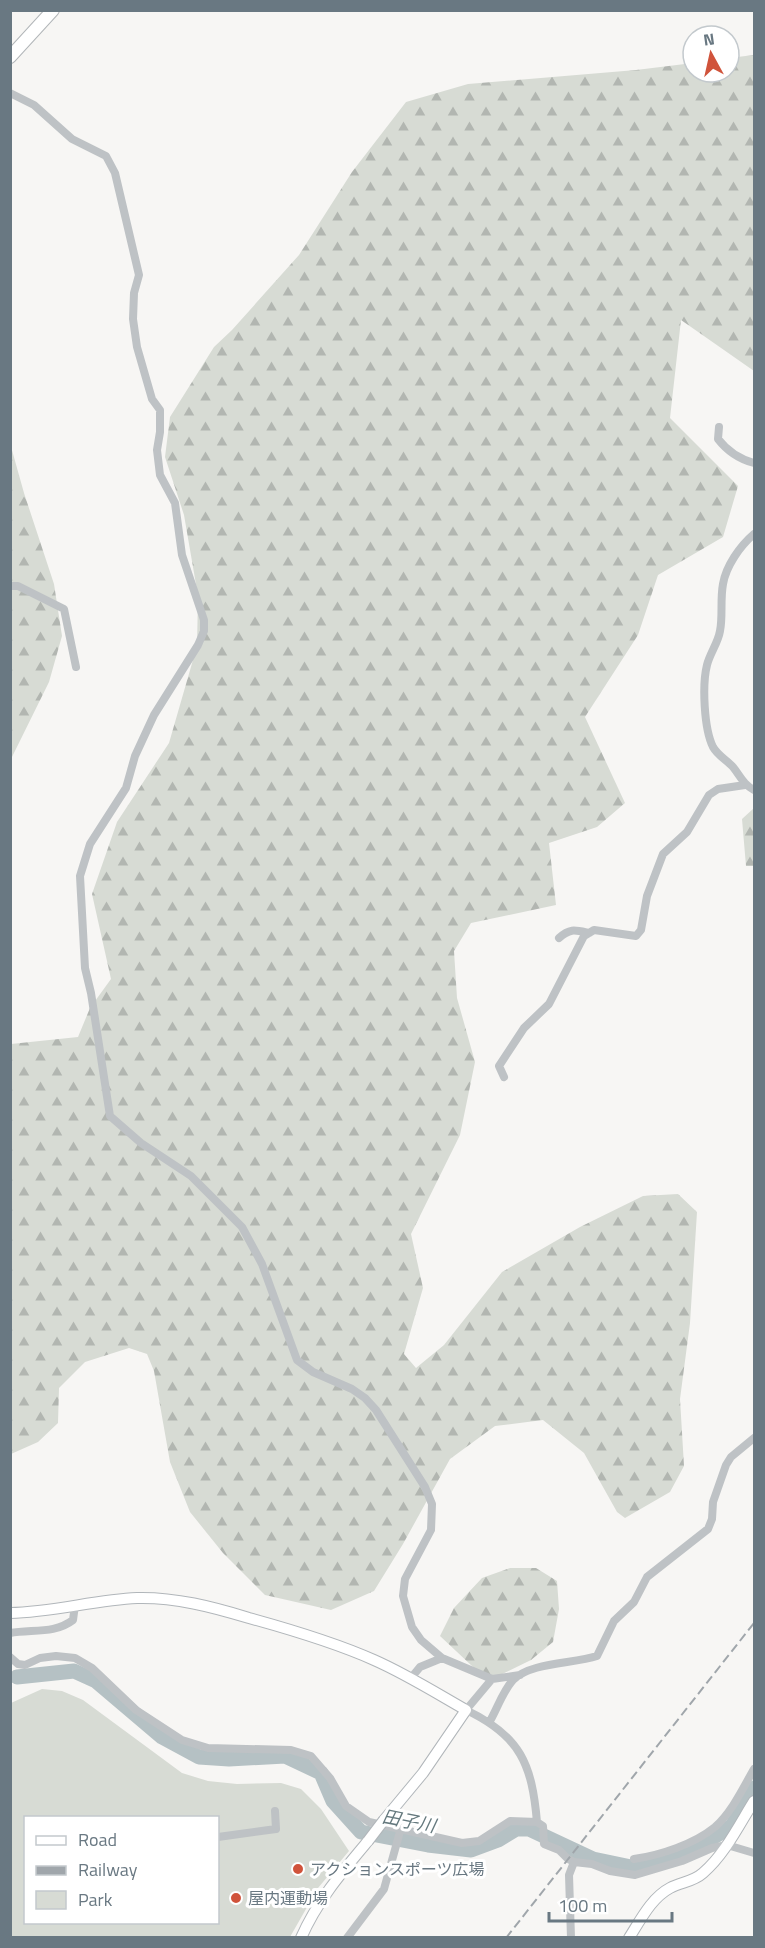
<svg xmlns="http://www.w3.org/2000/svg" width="765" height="1948" font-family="'Titillium Web','Noto Sans JP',sans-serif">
	<defs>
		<pattern id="forest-firs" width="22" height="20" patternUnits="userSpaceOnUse" patternTransform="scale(1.5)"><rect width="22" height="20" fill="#d7dbd4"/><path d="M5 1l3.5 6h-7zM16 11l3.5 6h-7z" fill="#b2b6b1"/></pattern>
	</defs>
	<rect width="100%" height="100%" fill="#f7f6f4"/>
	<path fill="#d7dbd4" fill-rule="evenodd" d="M42,1689l20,2 21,9 99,73 26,8 29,3 44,-1 20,6 20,20 28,42 -31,37 -28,49h-279v-234zM26,1818h192v104h-192z"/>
	<path fill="url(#forest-firs)" d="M754,55v316l-73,-51 -11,98 68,68 -15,51 -65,38 -20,60 -53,82 40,86 -28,24 -48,16 7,62 -85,18 -17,28 3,47 18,64 -15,73 -49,99 12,54 -19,66 12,14 28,-23 58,-73 78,-45 63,-31 35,-2 19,18 -7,111 -10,76 4,67 -14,26 -45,26 -8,-6 -33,-59 -41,-33 -48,6 -45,33 -47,85 -29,47 -43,19 -66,-15 -42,-42 -33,-41 -20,-50 -16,-91 -7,-17 -18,-6 -44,14 -26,26 -1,35 -20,19 -27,12v-410l67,-7 12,-29 21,-29 -19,-85 25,-72 52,-79 28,-97 1,-50 -14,-81 -19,-58 5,-40 44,-70 18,-17 67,-75 53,-83 54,-70 62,-18 168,-14 57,-7v9h36v-14z
		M10,443l14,50 30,91 8,52 -13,46 -38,77z
		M754,808v58h-8l-4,-47z
		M510,1568h26l21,13 2,28 -6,33 -22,18 -43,21 -48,-45 14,-28 28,-30z"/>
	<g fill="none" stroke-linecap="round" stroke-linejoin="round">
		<path stroke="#b5c1c4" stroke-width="15" d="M17,1677l57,-6 22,10 66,56 37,20 30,2 56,-3 36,17 12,28 28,31 67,13 43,5 27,-10 18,-11h13l64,30 43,9 28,-6 31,-14 37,-22 22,-38"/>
		<defs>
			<path id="secondary" d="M10,1613c43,-1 85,-13 127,-15 38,-1 76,9 112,20 40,11 87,25 125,42 32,14 62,33 92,50l-43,63 -39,47
				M301,1938c16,-37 41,-66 67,-97
				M629,1938c11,-17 22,-40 41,-50 11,-6 23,-6 33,-15 22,-19 36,-48 51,-72"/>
			<path id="primary" d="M10,57l43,-47"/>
		</defs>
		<use href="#secondary" stroke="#b1b6ba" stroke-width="12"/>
		<use href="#primary" stroke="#b2b6b9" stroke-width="14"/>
		<path stroke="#bec2c5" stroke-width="8" d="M10,93l24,12 38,34 34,17 9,17 24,102 -5,18 -1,26 4,28 15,52 8,11v22l-3,18 3,25 15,28 7,52 22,65v11l-6,14 -44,70 -19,41 -9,32 -36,56 -10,32 5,92 6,25 19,123 31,27 50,33 51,51 20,37 35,96 16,12 39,17 13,9 11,12 49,77 7,17 -1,26 -26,49 -2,17 9,31 9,13 21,18 50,21 28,-4
			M719,427l-1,12c10,13 21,20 36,24
			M754,534c-14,12 -28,32 -31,50 -3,16 0,32 -3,47 -2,12 -10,22 -13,34 -5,20 -3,64 6,82 5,9 14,13 20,20 8,10 10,17 21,23
			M10,586h8l46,23 12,58
			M559,938c11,-10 16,-8 30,-5
			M504,1077l-5,-11 25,-38 25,-24 35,-68 10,-6 42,6 5,-6 6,-34 16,-42 24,-22 22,-37 9,-6 27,-4
			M10,1633c22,-4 45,1 63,-13l2,-15
			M10,1657l8,7 7,1 15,-7 16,-2 19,2 17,10 44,42 46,30 26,8 83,2 20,6 19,22 16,28 23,16 93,21 17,-2 31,-20 27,1
			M411,1678l9,-11 22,-9
			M492,1679l-26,31c55,26 66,55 71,112l6,4 1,18 15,6 9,9 6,3 18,2 18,7 25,4 47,-14 30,-13 15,-3 27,8
			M490,1721c7,-12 13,-30 23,-41 18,-18 60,-16 84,-24l17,-35 20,-19 13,-25 61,-48 4,-10 1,-17 13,-37 5,-8 23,-19
			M218,1837l58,-8 -1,-18
			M634,1859c27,-4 60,-15 81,-32 17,-15 28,-39 39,-58
			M347,1938l37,-49 17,-61
			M571,1938l-2,-63 5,-13"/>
		<use href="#secondary" stroke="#fff" stroke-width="10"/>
		<use href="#primary" stroke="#fff" stroke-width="12"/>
		<path stroke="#a0a6ab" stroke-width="2" stroke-dasharray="9 4.5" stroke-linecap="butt" d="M506,1938l248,-315"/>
		<defs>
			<path id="secondary-bridge" d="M368,1841l16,-21"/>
		</defs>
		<use href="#secondary-bridge" stroke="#b1b6ba" stroke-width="12" stroke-linecap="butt"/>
		<use href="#secondary-bridge" stroke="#fff" stroke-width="10"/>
	</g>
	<g fill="#d0533b" stroke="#fff" stroke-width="2">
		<circle cx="298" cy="1869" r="6"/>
		<circle cx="236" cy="1898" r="6"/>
	</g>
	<g text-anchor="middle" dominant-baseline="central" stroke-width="6" stroke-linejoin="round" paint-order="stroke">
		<g font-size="16" fill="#697882" stroke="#fff" text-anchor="start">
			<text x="310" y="1869">アクションスポーツ広場</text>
			<text x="248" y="1898">屋内運動場</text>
		</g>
		<g font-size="18" font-style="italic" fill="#65797e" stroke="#fff">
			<text transform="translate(409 1821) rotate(11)">田子川</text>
		</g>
	</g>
	<rect width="765" height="1948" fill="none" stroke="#697882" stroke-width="24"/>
	<rect x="24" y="1816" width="195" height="108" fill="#ffffff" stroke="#c3c9cd" stroke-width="1.5"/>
	<rect x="36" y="1836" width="30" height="9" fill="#ffffff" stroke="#c3c9cd" stroke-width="1.5"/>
	<text x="78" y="1846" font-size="18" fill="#697882">Road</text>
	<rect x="36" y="1866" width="30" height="9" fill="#a0a6ab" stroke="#c3c9cd" stroke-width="1.5"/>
	<text x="78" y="1876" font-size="18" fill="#697882">Railway</text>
	<rect x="36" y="1891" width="30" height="18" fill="#d7dbd4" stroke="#c3c9cd" stroke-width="1.5"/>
	<text x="78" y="1906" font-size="18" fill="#697882">Park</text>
	<g transform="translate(711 54) rotate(352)"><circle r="28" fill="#ffffff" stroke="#c3c9cd" stroke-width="1.5"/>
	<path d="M0-4.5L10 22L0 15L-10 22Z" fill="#d0533b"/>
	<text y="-9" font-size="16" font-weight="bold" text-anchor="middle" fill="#697882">N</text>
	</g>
	<path d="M549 1912v9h123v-9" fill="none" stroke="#697882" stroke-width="3"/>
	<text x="558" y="1912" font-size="18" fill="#697882" stroke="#ffffff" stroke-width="4.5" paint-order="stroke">100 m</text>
</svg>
